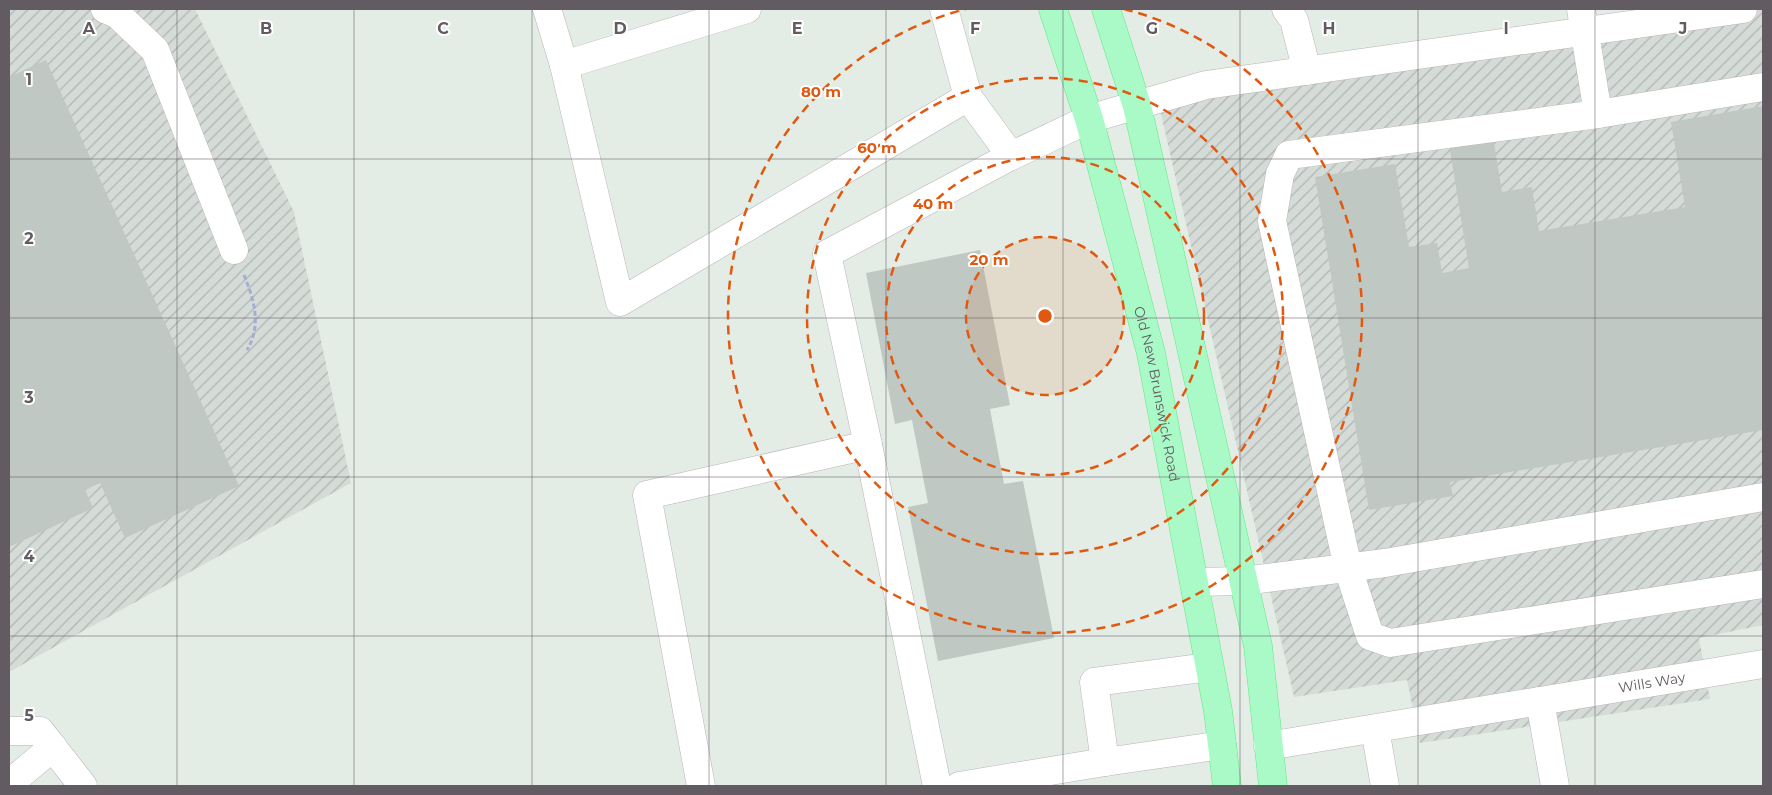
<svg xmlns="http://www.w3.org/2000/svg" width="1772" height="795" font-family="Montserrat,sans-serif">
	<defs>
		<pattern id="industrial-furrows" width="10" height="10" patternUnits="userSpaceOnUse" patternTransform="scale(1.25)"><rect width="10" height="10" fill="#d5dcd7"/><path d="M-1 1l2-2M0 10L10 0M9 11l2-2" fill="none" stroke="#b0b5b2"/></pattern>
	</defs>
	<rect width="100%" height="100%" fill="#e3ede6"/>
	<path fill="url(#industrial-furrows)" d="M9,9h186l99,203 57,271 -342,189z
		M1709,9h54v616l-64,13 11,61 -290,44 -13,-63 -113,17 -136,-596z"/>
	<path fill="#bfc8c2" d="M46,60l193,426 -114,52 -25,-55 -15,7 8,18 -84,39v-470z
		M1763,106v324l-313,52 3,14 -84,14 -54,-333 80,-13 14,83 28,-4 5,30 27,-5 -20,-124 44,-7 9,55 30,-5 7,44 146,-24 -14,-85z
		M980,250l30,155 -20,4 14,75 19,-3 31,157 -116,23 -30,-154 20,-4 -16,-83 -17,4 -29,-151z"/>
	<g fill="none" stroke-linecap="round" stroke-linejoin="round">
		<defs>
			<g id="minor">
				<path d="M105,9l12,5 38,36 79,200"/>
				<path d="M547,9l17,56"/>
				<path d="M747,9l-183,56 56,237 348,-205"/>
				<path d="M944,9l24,88 43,59"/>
				<path d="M1286,9l8,11 13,51"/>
				<path d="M1581,9l17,105"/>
				<path d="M1763,87l-165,27 -309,41 -9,19 -8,47 76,347 22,68 20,7 373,-59"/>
				<path d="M868,445l-41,-191 184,-98 78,-37 117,-34 537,-76"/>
				<path d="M1194,582l49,-1 142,-18 378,-66"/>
				<path d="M1209,667l-115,15 11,80 117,-17"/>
				<path d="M1540,701l15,85"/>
				<path d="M1375,729l10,57"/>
				<path d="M9,731h31l43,55"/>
				<path id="s1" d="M1268,746l495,-82"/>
				<path d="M9,784l44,-37"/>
				<path d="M701,786l-54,-291 221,-50 69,341"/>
				<path d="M959,786l146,-24"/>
			</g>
			<g id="major">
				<path id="s2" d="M1053,9l36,110 62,234 67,358 9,75"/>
				<path d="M1106,9l31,97 121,540 15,140"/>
			</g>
		</defs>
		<use href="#minor" stroke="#bab3b8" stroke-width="29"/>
		<use href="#major" stroke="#5fe982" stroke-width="29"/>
		<path stroke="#a4aed5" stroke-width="3" stroke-dasharray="5 2.5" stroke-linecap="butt" d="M244,275c10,25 18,50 3,75"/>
		<use href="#minor" stroke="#fff" stroke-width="28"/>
		<use href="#major" stroke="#aafac8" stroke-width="28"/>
	</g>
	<path fill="none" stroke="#635b62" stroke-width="1" stroke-opacity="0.55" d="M177,9v777M354,9v777M532,9v777M709,9v777M886,9v777M1063,9v777M1240,9v777M1418,9v777M1595,9v777M9,159h1754M9,318h1754M9,477h1754M9,636h1754"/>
	<circle cx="1045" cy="316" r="79" fill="#e15910" fill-opacity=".12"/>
	<g fill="none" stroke="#e15910" stroke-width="2.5" stroke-dasharray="9 6">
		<circle cx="1045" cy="316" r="79"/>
		<circle cx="1045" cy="316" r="159"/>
		<circle cx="1045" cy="316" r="238"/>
		<path d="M1124 9A317 317 0 1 1 966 9"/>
	</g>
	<g text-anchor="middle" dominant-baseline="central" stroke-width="4" stroke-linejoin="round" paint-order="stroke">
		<g font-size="14" fill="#635b62" stroke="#fff">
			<text stroke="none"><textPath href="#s2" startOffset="399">Old New Brunswick Road</textPath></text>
			<text stroke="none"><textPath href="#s1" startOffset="389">Wills Way</textPath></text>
		</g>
	</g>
	<g font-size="16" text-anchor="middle" font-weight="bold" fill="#635b62" stroke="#fff" stroke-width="4" stroke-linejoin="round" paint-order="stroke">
		<text x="89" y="34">A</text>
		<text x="266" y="34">B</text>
		<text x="443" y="34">C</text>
		<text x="620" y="34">D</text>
		<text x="797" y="34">E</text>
		<text x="975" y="34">F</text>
		<text x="1152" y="34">G</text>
		<text x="1329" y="34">H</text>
		<text x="1506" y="34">I</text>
		<text x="1683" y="34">J</text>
		<text x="29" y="85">1</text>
		<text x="29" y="244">2</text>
		<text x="29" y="403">3</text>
		<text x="29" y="562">4</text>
		<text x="29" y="721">5</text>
	</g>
	<circle cx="1045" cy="316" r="8" fill="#e15910" stroke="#fff" stroke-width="2.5"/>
	<g font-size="15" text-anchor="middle" font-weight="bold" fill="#e15910" stroke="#fff" stroke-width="4" stroke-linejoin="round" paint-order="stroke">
		<text x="821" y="97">80 m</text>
		<text x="877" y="153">60 m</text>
		<text x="933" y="209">40 m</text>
		<text x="989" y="265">20 m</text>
	</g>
	<rect width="1772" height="795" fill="none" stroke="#635b62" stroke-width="20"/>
</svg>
